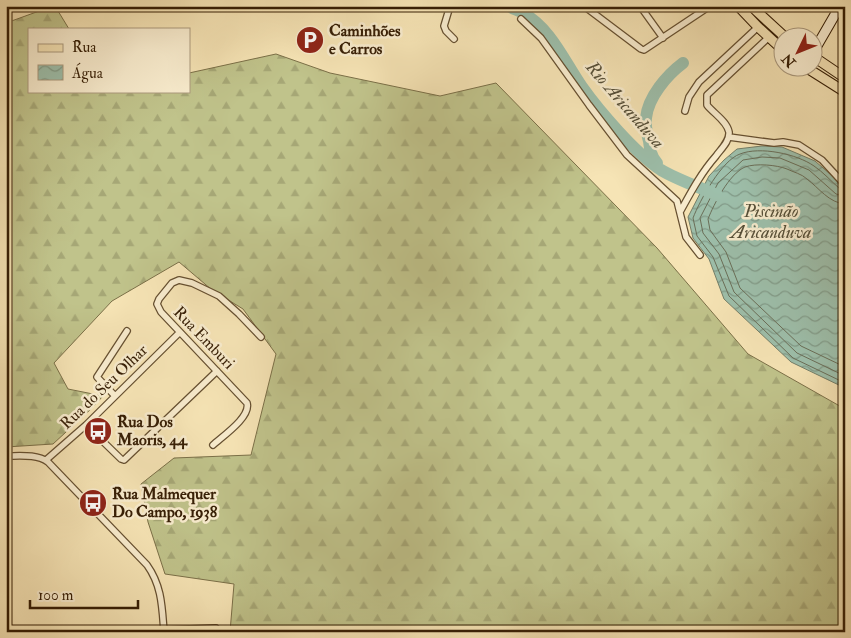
<svg xmlns="http://www.w3.org/2000/svg" width="851" height="638" font-family="'IM FELL Double Pica',serif">
	<defs>
		<pattern id="forest-firs" width="22" height="20" patternUnits="userSpaceOnUse" patternTransform="scale(1.25)"><rect width="22" height="20" fill="#c0c38b"/><path d="M5 1l3.5 6h-7zM16 11l3.5 6h-7z" fill="#a6a776"/></pattern>
		<pattern id="water-waves" width="16" height="10" patternUnits="userSpaceOnUse" patternTransform="scale(1.25)"><rect width="16" height="10" fill="#9dbfab"/><path d="M0 5q4-4 8 0t8 0" fill="none" stroke="#819b89"/></pattern>
	</defs>
	<rect width="100%" height="100%" fill="#f6e4b5"/>
	<filter id="stains"><feTurbulence type="fractalNoise" baseFrequency=".004" numOctaves="4"/><feColorMatrix values="0 0 0 0 .2 0 0 0 0 .09 0 0 0 0 .02 0 0 0 .5 -.17"/></filter>
	<radialGradient id="worn" r=".72"><stop offset=".6" stop-color="#630" stop-opacity="0"/><stop offset="1" stop-color="#630" stop-opacity=".3"/></radialGradient>
	<path fill="url(#forest-firs)" stroke="#7b7048" d="M53,6h2l14,23h-40v62h160v-18l87,-19 54,19 110,23 56,-13 161,165 91,106 97,55v223h-615l4,-48 -69,-10 -17,-52 -7,-38 33,-26 77,-3 25,-101 -33,-45 -31,-19 -33,-28 -67,39 -58,62 14,26 35,7 -11,12 -39,36 -47,3v-424z"/>
	<path fill="url(#water-waves)" stroke="#747f69" d="M762,146l20,1 33,14 30,26v201l-54,-26 -67,-63 -15,-40 -16,-21 -5,-21 21,-41 15,-16 13,-11z"/>
	<g fill="none" stroke-linecap="round" stroke-linejoin="round">
		<path stroke="#6a6e58" stroke-width="1" d="M845,190l-5,-1c-9,-8 -17,-17 -26,-23 -17,-12 -54,-20 -74,-12 -18,6 -40,46 -47,64l4,18 16,21 16,39 64,62 52,25
			M845,196l-9,-2 -27,-24 -29,-12 -18,-1 -19,3 -25,23 -18,35 3,15 16,21 15,38 63,61 48,23
			M845,204c-16,-1 -26,-16 -38,-25 -5,-5 -14,-7 -20,-10 -10,-4 -31,-6 -42,-2 -16,7 -31,37 -37,52l2,11 16,22 14,36 61,58 44,21"/>
		<path stroke="#9dbfab" stroke-width="12" d="M509,6c4,3 9,4 14,7 28,16 41,48 59,74 17,24 54,67 79,83 17,10 38,17 56,25
			M657,163c-6,-6 -7,-14 -8,-22 -2,-7 -4,-15 -3,-23 2,-21 21,-43 37,-55"/>
		<defs>
			<path id="street" d="M450,6l-6,20 2,5 8,8
				M584,6l57,43 3,1 66,-44
				M640,6l23,32
				M521,19l20,19 48,67 38,50 50,46 9,36 14,18
				M685,111l4,-14 10,-15 59,-55
				M729,137l45,6 9,-1 16,3 23,15 23,25
				M680,212c11,-20 21,-39 36,-56 5,-7 14,-15 13,-24 -2,-11 -16,-19 -22,-27v-10l61,-57
				M115,396l-18,-19 30,-46
				M86,425l35,34 3,1 93,-89
				M213,445c10,-9 38,-28 34,-42l-86,-91 -4,-8 2,-5 13,-16 7,-3 13,3 27,13 20,18 22,23
				M6,456c14,0 31,-2 42,6l99,103c15,21 15,42 17,67
				M46,460l40,-35 94,-93
				M163,630l53,-2 4,4"/>
			<path id="secondary" d="M814,51l26,-45"/>
			<path id="primary" d="M738,6l20,21 26,24
				M751,6l35,32
				M814,57l31,21
				M807,68l38,24"/>
		</defs>
		<use href="#street" stroke="#665031" stroke-width="8"/>
		<use href="#secondary" stroke="#361e05" stroke-width="11"/>
		<use href="#primary" stroke="#361e05" stroke-width="11"/>
		<use href="#street" stroke="#f9edcf" stroke-width="5.5"/>
		<use href="#secondary" stroke="#f9edcf" stroke-width="9"/>
		<use href="#primary" stroke="#f6e4b5" stroke-width="9"/>
	</g>
	<defs>
		<symbol id="parking-disc" viewBox="-11 -11 22 22"><circle r="9.5" fill="#8f2418" stroke="#f9edcf"/><path d="M-3.5-5.5H1a3.5 3.5 0 0 1 0 7H-1V5.5H-3.5ZM-1-3.4V-.6H.8a1.4 1.4 0 0 0 0-2.8Z" fill="#fff"/></symbol>
		<symbol id="bus-disc" viewBox="-11 -11 22 22"><circle r="9.5" fill="#8f2418" stroke="#f9edcf"/><path d="M-5-6H5V4H4V6H2V4H-2V6H-4V4H-5ZM-3.5-4V0h7V-4ZM-3.5 1.2v1.5H-2V1.2ZM2 1.2v1.5H3.5V1.2Z" fill="#fff"/></symbol>
	</defs>
	<g fill-rule="evenodd">
		<use href="#parking-disc" x="294" y="24" width="32" height="32"/>
		<use href="#bus-disc" x="82" y="415" width="32" height="32"/>
		<use href="#bus-disc" x="77" y="487" width="32" height="32"/>
	</g>
	<g text-anchor="middle" dominant-baseline="central" stroke-width="5" stroke-linejoin="round" paint-order="stroke">
		<g font-size="16" font-weight="bold" fill="#361e05" stroke="#f9edcf" text-anchor="start">
			<text x="329" y="31">Caminhões<tspan x="329" dy="18">e Carros</tspan></text>
			<text x="117" y="422">Rua Dos<tspan x="117" dy="18">Maoris, 44</tspan></text>
			<text x="112" y="494">Rua Malmequer<tspan x="112" dy="18">Do Campo, 1938</tspan></text>
		</g>
		<g font-size="16" fill="#361e05" stroke="#f9edcf">
			<text transform="translate(204 338) rotate(46)">Rua Emburi</text>
			<text transform="translate(104 387) rotate(-44)">Rua do Seu Olhar</text>
		</g>
		<g font-size="18" font-style="italic" fill="#554e37" stroke="#f9edcf">
			<text transform="translate(625 105) rotate(49)">Rio Aricanduva</text>
			<text x="771" y="211">Piscinão<tspan x="771" dy="21">Aricanduva</tspan></text>
		</g>
	</g>
	<rect width="851" height="638" fill="none" stroke="#f6e4b5" stroke-width="25"/>
	<rect x="8" y="8" width="836" height="623" fill="none" stroke="#361e05" stroke-width="2.5"/>
	<rect x="12" y="12" width="826" height="613" fill="none" stroke="#361e05"/>
	<rect x="28" y="28" width="162" height="65" fill="#f9edcf" stroke="#ab9a7e"/>
	<rect x="38" y="44" width="25" height="8" fill="#f6e4b5" stroke="#ab9a7e"/>
	<text x="72" y="52" font-size="15" fill="#361e05">Rua</text>
	<rect x="38" y="65" width="25" height="15" fill="url(#water-waves)" stroke="#ab9a7e"/>
	<text x="72" y="78" font-size="15" fill="#361e05">Água</text>
	<g transform="translate(798 52) rotate(227)"><circle r="24" fill="#f9edcf" stroke="#ab9a7e"/>
	<path d="M0-4L9 19L0 12L-9 19Z" fill="#8f2418"/>
	<text y="-8" font-size="14" font-weight="bold" text-anchor="middle" fill="#361e05">N</text>
	</g>
	<path d="M30 600v8h108v-8" fill="none" stroke="#361e05" stroke-width="2.5"/>
	<text x="38" y="600" font-size="15" fill="#361e05" stroke="#f9edcf" stroke-width="4" paint-order="stroke">100 m</text>
	<rect width="100%" height="100%" filter="url(#stains)"/>
	<rect width="100%" height="100%" fill="url(#worn)"/>
</svg>
